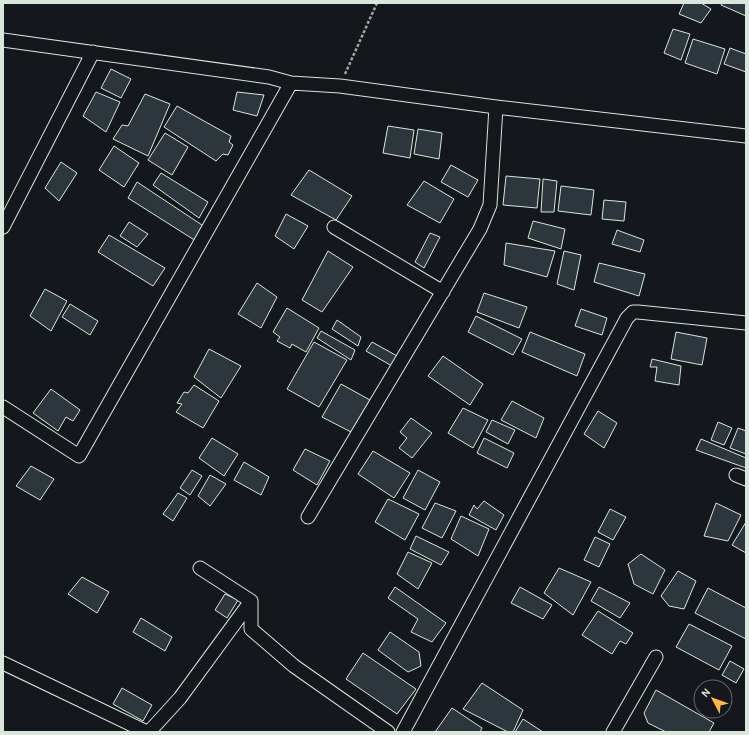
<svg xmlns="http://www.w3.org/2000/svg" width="749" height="735" font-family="'Alegreya Sans',sans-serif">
	<rect width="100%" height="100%" fill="#14181c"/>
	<path fill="#2c363c" stroke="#d8e6dc" d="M684,3h17l10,6 -10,14 -22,-9z
		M722,3h24v13l-25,-11z
		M673,29l17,5 -9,26 -17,-7z
		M693,39l32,10 -8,25 -32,-11z
		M730,48l16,6v18l-22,-8z
		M111,69l20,10 -10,19 -20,-10z
		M96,92l24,10 -14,30 -23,-16z
		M237,92l27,3 -7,21 -24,-6z
		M145,94l25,10 -22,52 -35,-17 9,-14 6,1z
		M177,106l54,30 -2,6 4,3 -5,10 -5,-1 -7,7 -52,-34z
		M388,126l26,4 -4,28 -27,-5z
		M418,129l24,4 -3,26 -25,-5z
		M165,133l23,14 -16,28 -24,-15z
		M114,146l25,17 -15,24 -25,-17z
		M61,162l16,11 -18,28 -14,-13z
		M451,165l27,15 -10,17 -27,-15z
		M309,170l43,26 -16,24 -45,-25z
		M161,173l47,29 -9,16 -46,-33z
		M506,176l34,3 -3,29 -34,-3z
		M543,179l14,2 -3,31h-13z
		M424,181l30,18 -14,24 -33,-18z
		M137,182l68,45 -9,14 -68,-43z
		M561,186l33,4 -3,25 -33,-4z
		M604,200l22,2 -2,19 -22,-2z
		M286,214l22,12 -14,23 -19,-13z
		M533,221l32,8 -4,20 -33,-11z
		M129,222l19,12 -11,13 -17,-11z
		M617,230l27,10 -4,12 -28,-8z
		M430,233l10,4 -16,31 -9,-6z
		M109,235l56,33 -12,18 -55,-34z
		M506,243l49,8 -8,26 -43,-12z
		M328,251l25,16 -31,45 -20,-12z
		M564,251l17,4 -7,35 -17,-6z
		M599,263l46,11 -6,22 -45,-14z
		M257,283l20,14 -16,31 -23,-14z
		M45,289l22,12 -16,30 -21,-15z
		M484,293l43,14 -8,21 -42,-16z
		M70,304l28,17 -8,14 -28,-18z
		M287,308l32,20 -13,24 -14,-8 -2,4 -13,-7 3,-4 -7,-5z
		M581,309l26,9 -5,17 -27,-9z
		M476,316l46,23 -9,16 -45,-23z
		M337,320l24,17 -3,9 -26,-17z
		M321,331l34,19 -4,10 -34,-22z
		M530,332l55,22 -8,22 -55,-24z
		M676,332l31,6 -5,27 -31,-6z
		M314,342l33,18 -28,47 -32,-18z
		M372,342l25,14 -5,10 -26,-15z
		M209,349l32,17 -20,32 -27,-21z
		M443,356l40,28 -13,21 -42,-29z
		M652,359l29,7 -2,19 -24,-4 2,-14h-7z
		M341,384l29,16 -19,32 -29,-15z
		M194,385l25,16 -16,27 -27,-16 6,-8 -5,-1 7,-11 4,1z
		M51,389l29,21 -7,11 -7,-4 -8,14 -25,-18z
		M512,401l32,17 -8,20 -35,-18z
		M463,408l25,12 -15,28 -25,-15z
		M598,411l19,12 -13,25 -20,-14z
		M411,418l21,15 -20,25 -13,-10 8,-10 -7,-6z
		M492,420l23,10 -7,14 -22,-12z
		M718,422l14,6 -8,17 -13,-5z
		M738,428l8,3v23l-16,-6z
		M212,438l26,16 -14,22 -25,-18z
		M484,438l30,15 -7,15 -30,-15z
		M701,439l45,19v10l-50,-18z
		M305,449l25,12 -13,24 -24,-15z
		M373,451l37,22 -16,25 -36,-24z
		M244,462l25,15 -8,18 -27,-15z
		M31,466l23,13 -14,21 -24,-14z
		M192,470l10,6 -12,19 -10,-7z
		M418,470l22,12 -15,28 -22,-12z
		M210,475l16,9 -16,22 -12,-10z
		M178,493l9,5 -14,23 -10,-7z
		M388,499l31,15 -14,26 -30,-18z
		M484,501l20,14 -8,15 -27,-15 5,-10 3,4z
		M435,503l21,8 -14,27 -20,-10z
		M716,503l25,12 -13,26 -24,-5z
		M610,509l16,8 -13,23 -15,-8z
		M461,516l28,13 -11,27 -27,-17z
		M746,522v31l-14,-8z
		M416,536l33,16 -8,13 -31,-16z
		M595,537l15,7 -11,23 -15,-7z
		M408,552l24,11 -14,26 -21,-15z
		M641,554l24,16 -12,24 -19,-10 -6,-20z
		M559,568l32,14 -18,33 -29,-22z
		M678,571l18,10 -12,28 -15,-3 -8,-10z
		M82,577l27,15 -12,21 -29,-19z
		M395,587l51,36 -14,19 -21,-10 7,-13 -30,-21z
		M520,587l32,18 -9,14 -32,-16z
		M599,587l31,16 -10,15 -29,-17z
		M708,588l38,20v31l-51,-26z
		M225,594l13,6 -11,18 -12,-8z
		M598,611l35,22 -7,11 -6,-3 -8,13 -30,-19z
		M141,618l31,19 -7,14 -32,-19z
		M689,624l43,22 -13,24 -43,-23z
		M390,632l29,20 2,14 -13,6 -30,-22z
		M363,653l53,36 -19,25 -51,-35z
		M730,661l14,8 -8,14 -14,-8z
		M482,683l41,27 -10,22h-5l-45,-23z
		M122,688l30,17 -9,16 -30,-17z
		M656,690l58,33 -5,9h-43l-18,-9 -4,-10z
		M452,708l30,20 -2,4h-45z
		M523,719l20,13h-28z"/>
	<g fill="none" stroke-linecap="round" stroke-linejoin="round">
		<defs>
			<path id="minor" d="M3,40l266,37 22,6 49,3 156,21 250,29
				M3,227l90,-175
				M334,227l109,65
				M3,407l76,49 212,-373
				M736,475l10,4
				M308,517l172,-288 10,-24 6,-98
				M200,568l51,33
				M251,601v28l43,37 94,66
				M3,663l144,69
				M149,732l31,-34 71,-97
				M403,732l224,-414 6,-6h5l108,11
				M613,732l43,-75"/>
		</defs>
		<use href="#minor" stroke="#d8e6dc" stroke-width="15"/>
		<path stroke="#9da8a2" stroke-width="2.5" stroke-dasharray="3 2" stroke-linecap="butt" d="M345,74l32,-71"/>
		<use href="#minor" stroke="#14181c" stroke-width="13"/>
	</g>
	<rect width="749" height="735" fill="none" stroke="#d8e6dc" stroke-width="8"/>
	<g transform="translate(713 699) rotate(311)"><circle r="19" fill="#14181c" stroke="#626a69"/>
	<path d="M0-3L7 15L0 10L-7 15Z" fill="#ffb74d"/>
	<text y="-6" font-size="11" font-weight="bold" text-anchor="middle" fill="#d8e6dc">N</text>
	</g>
</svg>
